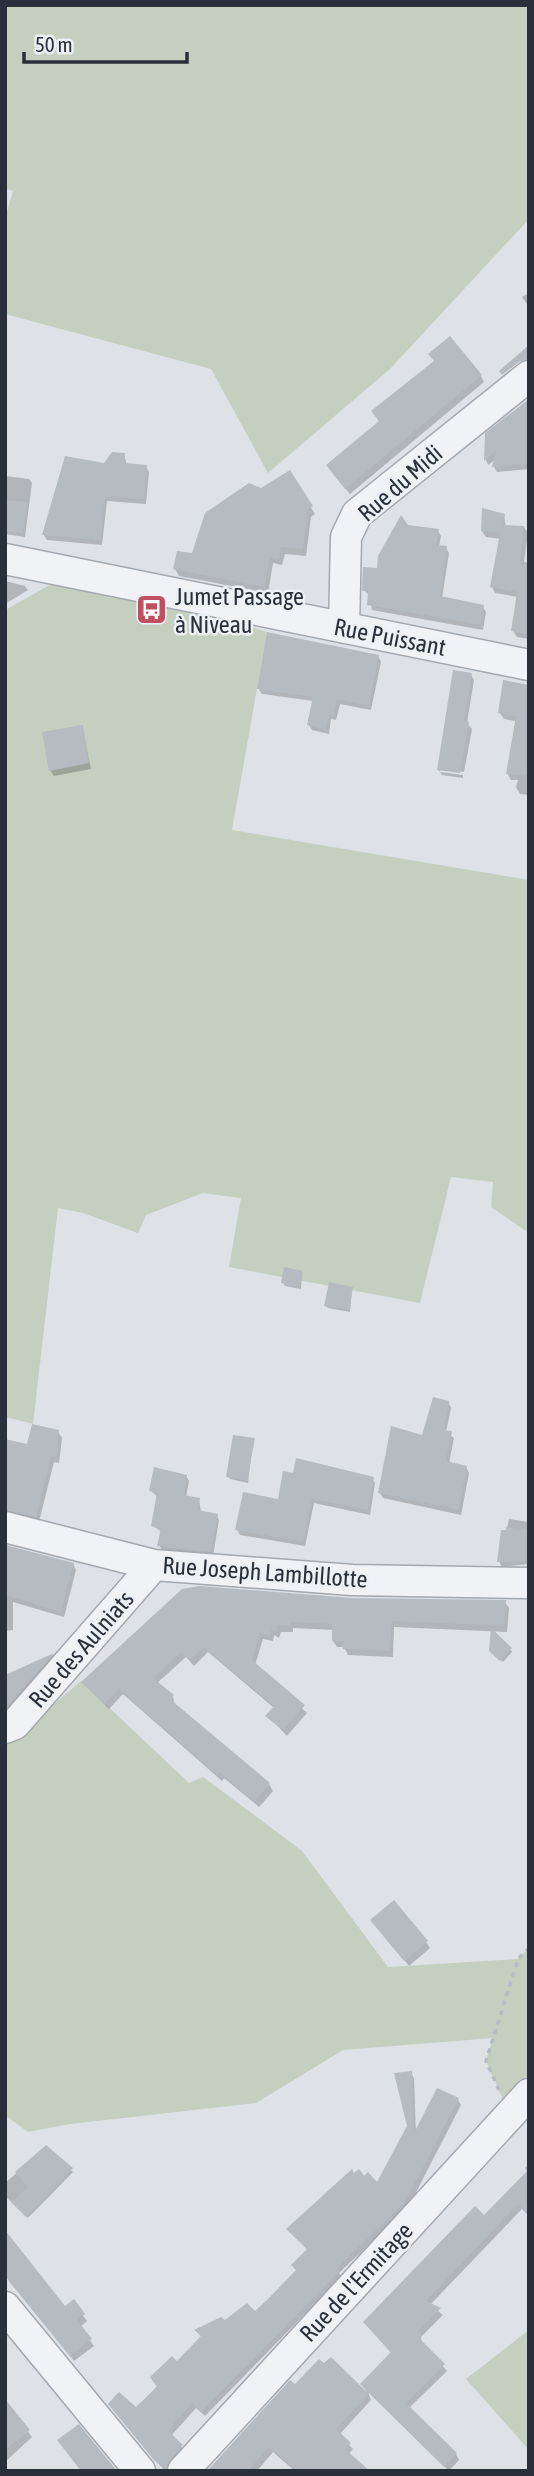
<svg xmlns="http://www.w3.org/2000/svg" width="534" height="2476" font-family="'Asap Condensed',sans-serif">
	<rect width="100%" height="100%" fill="#dee1e6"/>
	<path fill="#c4cfc0" d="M5,5h524v214l-139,150 -122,104 -57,-104 -206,-55v-96l8,-27 -8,-3z
		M73,572l194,60 -35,198 297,50v353l-38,-26 2,-25 -42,-5 -31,126 -191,-36 12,-69 -38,-5 -57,22 -8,18 -55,-20 -25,-5 -25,216 -28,-7v-807z
		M81,1681l108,102 14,-6 99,74 86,116 130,-8 11,-11v147l-19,20 -24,-54 7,-23 -150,12 -87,53 -186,21 -42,8 -23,-17v-373l14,-8z
		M529,2330v120l-63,-71z"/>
	<path fill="#0003" d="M529,293v14l-7,-10z
		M435,362l46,14 3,6 -134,112 -18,-22z
		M529,401v68l-32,3 -3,-5 2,-8 -8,6 -2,-5 1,-26z
		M124,455l3,10 19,2 3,5 -3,32 -39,-3 -5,44 -55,-5 -3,-5 61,-70z
		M289,472l26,42 -4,3 -5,39 -21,-2 -3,11 -9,-2 -5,30 -89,-17 -4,-7 86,-79z
		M5,476l24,3 3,4 -7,54 -20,-3z
		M504,516l2,11h18l4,6 -4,29 5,1v76l-12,-2 -4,-6 5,-34 -23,-4 -3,-6 9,-48 -15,-2 -4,-6z
		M407,526l31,5 3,5 -2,11 7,1 3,5 -7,45 41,9 3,5 -3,18 -111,-20 -2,-14 -6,-6z
		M5,581l20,5 3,4 -23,14z
		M378,656l3,6 -10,48 -31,-6 -4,16 -5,-1 -2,15 -17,-4 -3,-5 5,-24 -52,-7 -3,-5z
		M471,675l3,5 -7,43 5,6 -8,43 -24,-4v4l-2,-3z
		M529,688v107l-9,-1 -4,-7 2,-7h-7l-4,-7 9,-52 -12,-2 -4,-6z
		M82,727l9,42 -37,7 -4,-6z
		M440,772l23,3v3l-21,-3z
		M302,1272l-1,17 -16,-3 -2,-3z
		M352,1289l-2,23 -22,-4 -2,-2z
		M448,1402l3,6 -5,24 8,6 -5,25 17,4 3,6 -8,42 -78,-17 -3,-5z
		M58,1432l4,6 -3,25 -5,-1 -15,60 -31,-6 -3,-5v-71l23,6z
		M253,1440l-5,43 -18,-4 -2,-3z
		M186,1476l3,5 -3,16 13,3 2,12 15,3 3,5 -6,36 -51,-6 -3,-5 3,-13 -9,-6 5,-29 -7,-6z
		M372,1478l3,5 -5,32 -56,-12 -9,43 -65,-11 -3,-6 42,-28z
		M509,1519l20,3v42l-27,3 -3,-6z
		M5,1545l68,19 3,6 -12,47 -51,-15v28l-8,1z
		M183,1591l169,8 153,3 4,6 -2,24 -113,-5 -1,30 -45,-2 -4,-8h-7l-4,-6 1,-11 -41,-2v4h-12l-2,6 -5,-3 -1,6 -10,-2 -8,26 52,48 -20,23 -19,-20 6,-8 -66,-56 -14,14 -8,-9 -29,26 16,14 2,8 94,79 4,7 -14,16 -35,-29 -2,3 -99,-87 -14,15 -26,-27z
		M511,1650l1,2 -9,10 -12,-11z
		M53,1655l3,5 -51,54v-37z
		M376,1926l50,16 4,6 -21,18z
		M411,2073l3,5 2,56 42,-34 3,5 -53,103 -69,65 2,4 -136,139 -9,-8 -25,28 14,15 -15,20h-5l-52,-61 23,-1 66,-71 -5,-7 58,-18 42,-42 11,-21 -20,-20 66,-55 23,10 32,-59z
		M46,2148l27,24 -45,46 -23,-22v-13z
		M529,2164v52l-7,-7 -92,96 13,10 -22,22 1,7 25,27 -38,37 47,46 3,6 -10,11 -81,-79 3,8 -32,35 14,14 -13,14 -23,8h-22l-22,-19 -16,19h-48l87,-84 71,5 -5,-8 30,-30 -27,-31 119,-106 44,-44 -3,-5z
		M9,2281l56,27 8,-6 14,19 -7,6 14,19 -20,15z
		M5,2401l27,36 -27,25z"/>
	<path fill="#b6bbc2" d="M450,336l32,39 -137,114 -19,-24 53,-44 -8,-10 63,-50 -6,-7z
		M529,345v14l-10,3 -17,13 -3,-4z
		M529,399v65l-37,3 4,-16 -12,10 1,-28z
		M112,452l13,1v10l22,2 -3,34 -39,-2 -5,43 -58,-5 23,-79 39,7z
		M290,470l23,36 -5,4 -5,39 -22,-2 -2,12 -9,-2 -5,30 -92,-18 4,-18 15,2 13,-40 44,-30 12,5z
		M7,500l20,2 -4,31 -18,-1z
		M482,508l23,6 -2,11 21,1 -4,39h9v70l-18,-4 6,-39 -27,-5 10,-54 -19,-2z
		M401,515l7,10 31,4 -3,16 11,1 -7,50 44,9 -3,20 -114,-20 1,-14h-6l1,-24 14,1 1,-12z
		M267,632l112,23 -10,51 -32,-7 -4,17 -4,-1 -3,15 -19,-5 6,-28 -56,-8z
		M453,670l19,3 -8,48 5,1 -9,51 -23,-3z
		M503,680l26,5v91l-23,-2 10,-58 -18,-3z
		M83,725l6,38 -40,8 -7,-39z
		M284,1267l19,4 -3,16 -19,-4z
		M329,1282l24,5 -4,23 -25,-4z
		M433,1397l16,4 -5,29 8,1 -6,30 21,5 -8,44 -81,-17 13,-67 31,9z
		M32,1424l27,6 -2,28 -6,-1 -15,60 -31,-7v-71l22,5z
		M233,1435l22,3 -8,43 -21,-4z
		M296,1458l78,19 -6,33 -56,-11 -9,43 -68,-12 8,-38 35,7 5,-28 10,2z
		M154,1467l33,8 -3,20 16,3 -2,12 20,4 -7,38 -54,-6 4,-18 -10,-2 6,-33 -8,-2z
		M506,1527l23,3v31l-32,1 4,-32h5z
		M5,1545l69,18 -13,49 -56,-17z
		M199,1586l153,12 154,2 -2,26 -112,-5 -2,30 -47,-2v-8h-11v-17l-42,-2v4l-12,-1 -2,7 -5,-2 -1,6 -10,-3 -8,27 53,45 -22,25 -18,-14 9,-10 -70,-59 -15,13 -8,-8 -28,26 21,17 -3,5 99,83 -16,19 -34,-30 -3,3 -98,-86 -15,15 -23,-22 101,-93z
		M491,1628l21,20 -12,13 -11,-10z
		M54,1653l-49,56v-34z
		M394,1900l34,41 -24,20 -34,-41z
		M412,2071l2,62 23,-45 22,10 -54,104 -68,66 3,3 -139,141 -9,-9 -24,28 15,14 -13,14 -4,11 -12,-10 -46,-56 11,-12 17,15 21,-20 -7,-10 22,-21 5,5 24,-25 -7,-6 27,-13 4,3 22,-17 8,8 13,-12 28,-29 -5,-5 16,-16 -21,-20 66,-60 2,4 5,-4 5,7 4,-4 9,10 30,-56 -13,-53z
		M46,2145l27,23 -47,49 -15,-15 17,-15 -13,-15z
		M529,2169v46l-11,-11 -92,97 15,7 -23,23 4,4 -3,3 26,26 -39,39 51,50 -13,14 -84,-83 31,-32 -28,-30 112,-116 9,9z
		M5,2230l60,76 9,-7 11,15 -8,6 15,19 -22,17 -65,-80z
		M331,2357l38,37 -33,35 15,14 -6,6 25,22h-73l-28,-24 -21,24h-41l83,-91 5,4 24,-25 5,4z
		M5,2399l25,31 -25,20z
		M79,2424l38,47h-36l-24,-31z"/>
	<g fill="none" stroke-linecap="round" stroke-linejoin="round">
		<defs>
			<path id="minor" d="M5,559l524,106
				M344,628l2,-91 11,-23 172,-138
				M5,1527l149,38 198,15 177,3
				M5,1728l10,-4 139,-159
				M5,2307l135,164
				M183,2471l346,-377"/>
		</defs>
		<use href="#minor" stroke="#a4a8af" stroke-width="33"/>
		<path stroke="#b8bcc1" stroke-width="3.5" stroke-dasharray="5 5" stroke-linecap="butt" d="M499,2090l-13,-29 32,-102 11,-11"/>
		<use href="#minor" stroke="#f0f2f5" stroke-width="30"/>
	</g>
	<defs>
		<symbol id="bus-square" viewBox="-11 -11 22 22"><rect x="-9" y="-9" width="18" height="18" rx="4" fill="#bf4f61" stroke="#edf0f4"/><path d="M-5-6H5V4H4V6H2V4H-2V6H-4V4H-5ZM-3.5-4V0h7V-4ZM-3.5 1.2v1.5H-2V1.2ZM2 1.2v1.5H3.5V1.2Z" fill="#fff"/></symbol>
	</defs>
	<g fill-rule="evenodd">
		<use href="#bus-square" x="134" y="592" width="35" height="35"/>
	</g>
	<g text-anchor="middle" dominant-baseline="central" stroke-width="5" stroke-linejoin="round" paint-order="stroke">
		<g font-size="24" fill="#29303b" stroke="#edf0f4">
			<text transform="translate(400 483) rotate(-41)">Rue du Midi</text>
			<text transform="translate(390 637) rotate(11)">Rue Puissant</text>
			<text transform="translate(265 1572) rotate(4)">Rue Joseph Lambillotte</text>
			<text transform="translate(81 1649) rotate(-49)">Rue des Aulniats</text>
			<text transform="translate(356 2282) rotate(-47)">Rue de l'Ermitage</text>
		</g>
		<g font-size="24" fill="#29303b" stroke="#edf0f4" text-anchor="start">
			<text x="175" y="596">Jumet Passage<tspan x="175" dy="28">à Niveau</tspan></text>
		</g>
	</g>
	<rect width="534" height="2476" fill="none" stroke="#29303b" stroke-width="14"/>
	<path d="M24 52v10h163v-10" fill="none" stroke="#29303b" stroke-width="3.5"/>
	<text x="35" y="52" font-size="21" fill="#29303b" stroke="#edf0f4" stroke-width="5" paint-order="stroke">50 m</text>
</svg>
